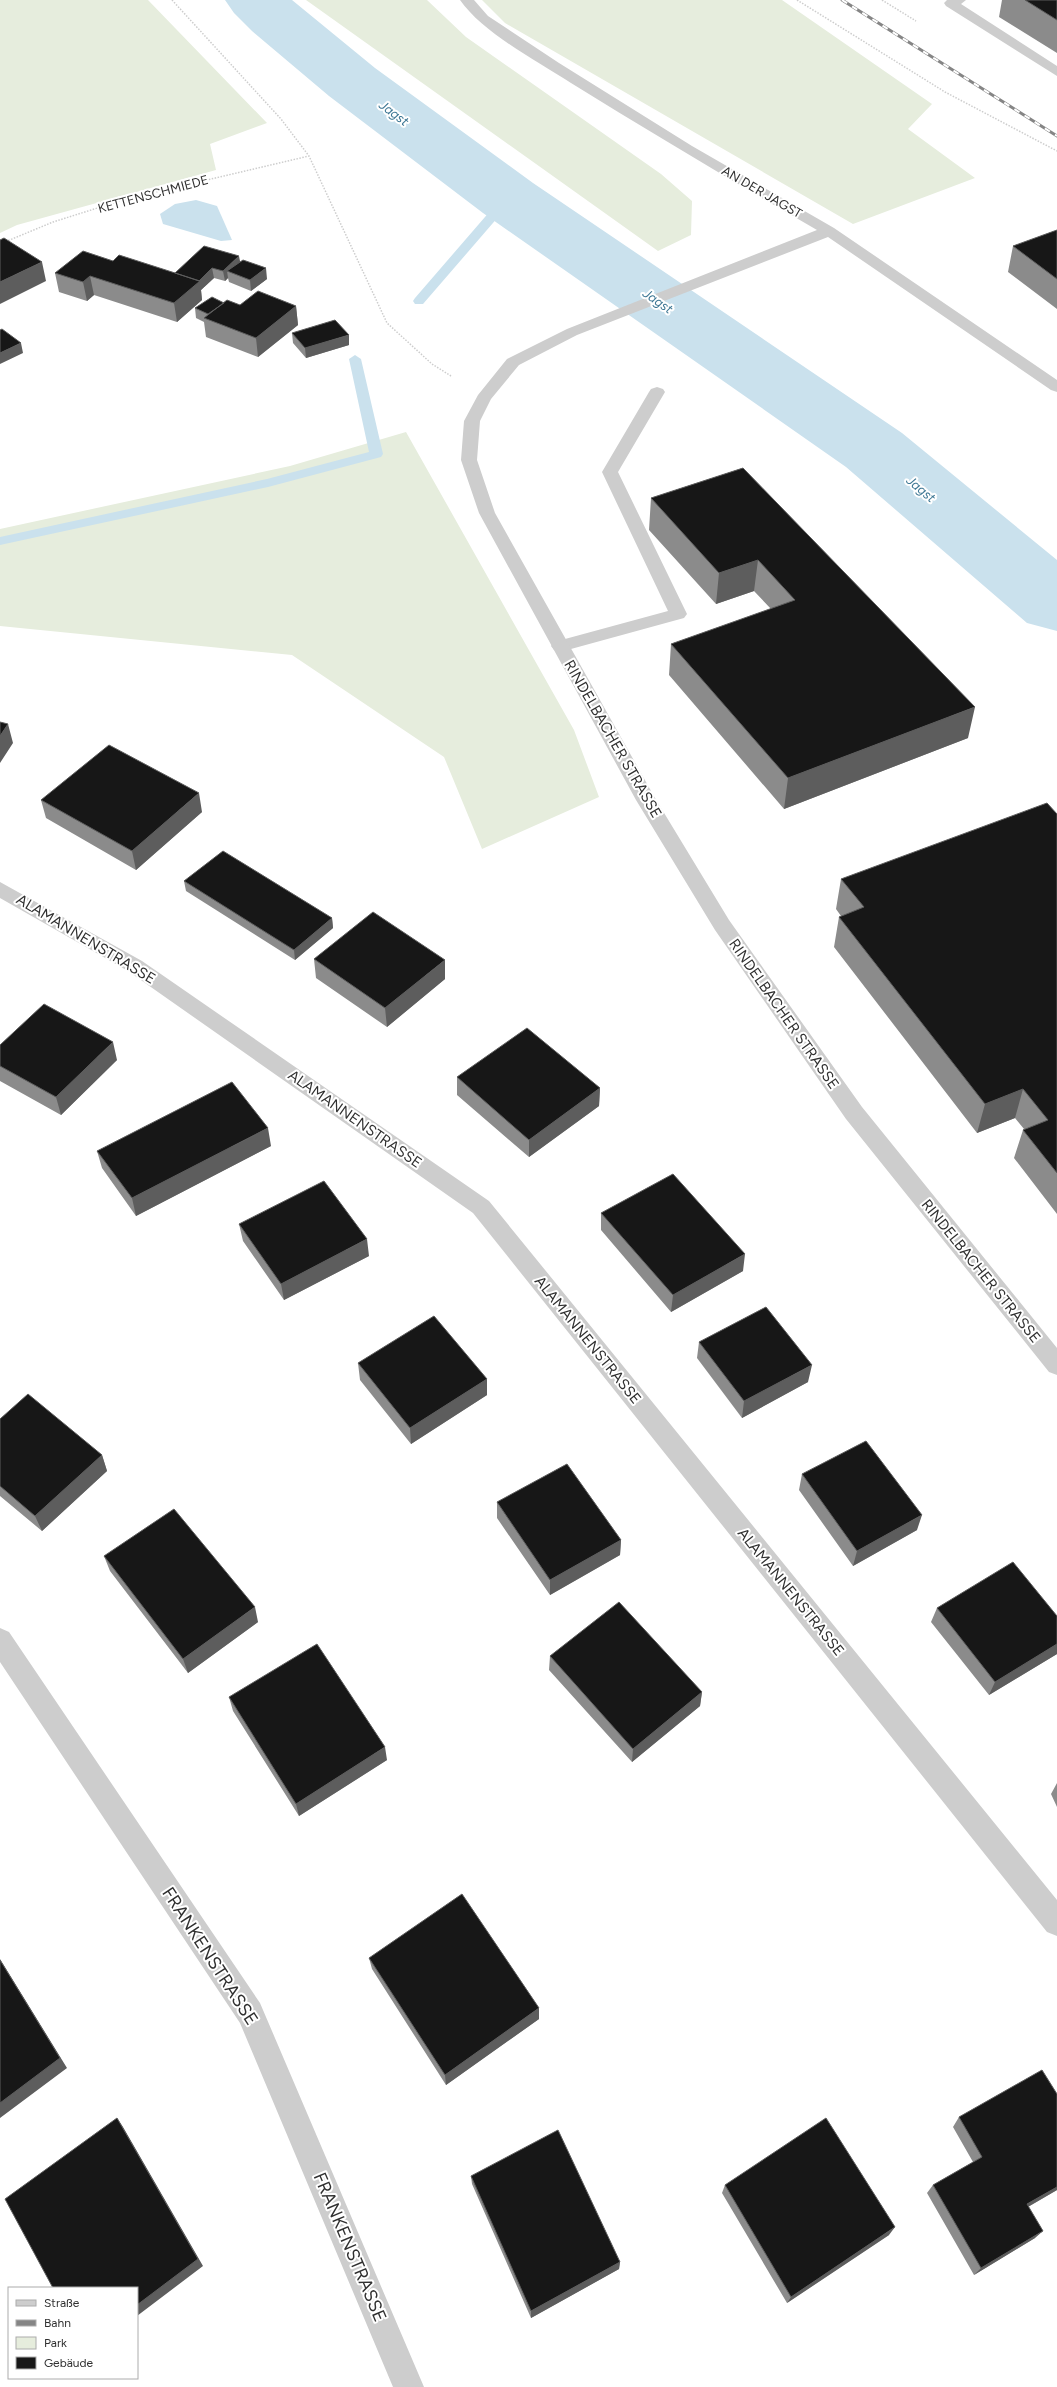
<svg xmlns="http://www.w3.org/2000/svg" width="1057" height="2387" font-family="Figtree,sans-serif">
	<rect width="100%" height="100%" fill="#fff"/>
	<path fill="#e6eddd" d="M0,0h148l119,123 -57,21 6,26 -199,55 -17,8z
		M306,0h121l39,37 195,137 31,27 -1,34 -33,16z
		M482,0h300l150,104 -24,25 67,49 -122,46 -348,-201z
		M406,432l168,298 25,67 -117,52 -38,-92 -152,-102 -292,-29v-97l290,-63z"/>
	<path fill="#cae1ed" d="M196,200l21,6 15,34 -11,1 -58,-17 -3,-10 15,-10z"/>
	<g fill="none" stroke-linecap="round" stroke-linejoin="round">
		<path fill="#cae1ed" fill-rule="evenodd" d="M508,194l6,4 -2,3 -89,103h-8l-2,-3 2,-3 89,-103z
			M355,355l6,4 22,95 -2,3 -113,30 -268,58v-8l267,-58 102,-27 -20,-93z"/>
		<path fill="#cae1ed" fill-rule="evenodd" d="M225,0h67l83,68 158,115 369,250 155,127v71l-30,-8 -181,-156 -363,-254 -154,-117 -77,-65 -18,-18z"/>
		<path stroke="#cdcdcd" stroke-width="1.5" stroke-dasharray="1.5 1.5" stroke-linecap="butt" d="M172,0l109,119 28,37 78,167 45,41 19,12
			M797,0l148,92 112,59
			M882,0l34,21
			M0,244l53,-22 73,-23 183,-43"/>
		<path fill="#cdcdcd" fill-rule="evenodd" d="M947,0h19l-5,4 96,62v10l-111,-70 -2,-3z
			M657,387l6,2 2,3 -47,80 69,142 -3,4 -124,34 -6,-2 -3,-4 3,-4 114,-31 -66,-139 47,-80 2,-3z"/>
		<path fill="#cdcdcd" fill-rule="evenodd" d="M460,0h14l14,16 71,47 133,83 142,82 223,152v12l-6,-2 -223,-153 -251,98 -58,30 -28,34 -11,22 -3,39 18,53 160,285 74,122 133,187 195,241v27l-8,-3 -203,-253 -131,-189 -79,-130 -157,-287 -18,-53 3,-39 14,-26 29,-36 60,-30 250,-99c-83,-48 -165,-97 -246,-147 -34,-22 -88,-50 -111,-83z
			M0,882l142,79 347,240 568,699v36l-10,-4 -574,-719 -345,-242 -128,-73z
			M0,1628l9,4 251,371 164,384h-31l-153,-364 -240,-361z"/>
		<defs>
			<path id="rail" d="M842,0l215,136"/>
		</defs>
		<use href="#rail" stroke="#858585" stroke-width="3"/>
		<use href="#rail" stroke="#fff" stroke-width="2" stroke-dasharray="6" stroke-linecap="butt"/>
	</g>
	<path fill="#8b8b8b" d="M1002,0h55v53l-58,-36z
		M1057,230v79l-49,-37 5,-26z
		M113,261l62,12 65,-11 27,17 -16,12 -22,-9 -1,-4 -3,3 -11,-3 -13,12 1,10 -25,22 -83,-27 -7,6 -28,-9 -4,-19z
		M224,303l16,2 56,1 2,19 -40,32 -52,-20 -2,-15 -8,-4 -1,-10z
		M292,333l57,12 -43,13 -13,-15z
		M743,468l225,270 -184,71 -115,-134 2,-31 100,-35 -17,-18 -38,13 -67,-74 2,-32z
		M41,800l161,12 -66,58 -90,-52z
		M1057,814v400l-43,-56 9,-28 1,-1 -9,-11 -38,15 -143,-186 5,-30 2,-1 -5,-7 5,-30z
		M184,881l148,37 1,10 -38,32 -109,-69z
		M314,959l131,20 -58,48 -71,-49z
		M0,1045l117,15 -56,55 -61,-34z
		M457,1077l143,11 -1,18 -70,51 -72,-62z
		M271,1146l-135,70 -34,-48 -5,-17z
		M601,1213l142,58 -72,41 -70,-82z
		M239,1224l130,32 -85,44 -41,-59z
		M699,1342l109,40 -66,36 -45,-60z
		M358,1363l129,16v16l-76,49 -51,-64z
		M0,1419l102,36 5,16 -65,60 -42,-35z
		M802,1474l115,56 -64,36 -54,-76z
		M497,1502l124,38 -1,15 -70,40 -53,-77z
		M104,1556l154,66 -70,51 -78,-102z
		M937,1608l120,8v38l-68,41 -58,-73z
		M550,1656l152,36 -2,14 -68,56 -83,-92z
		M229,1697l158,63 -88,56 -66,-105z
		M1057,1783v24l-6,-13z
		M369,1958l170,50v11l-93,66 -74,-116z
		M1057,2094v96l-29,17 7,31 -61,37 -47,-82 6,-8 40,-23 -20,-35 6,-10z
		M471,2176l149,86 -1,7 -88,49 -59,-134z
		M725,2185l164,50 -102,68 -65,-110z"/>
	<path fill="#5d5d5d" d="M239,256l2,10 -14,5 1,7 -3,3 -2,-10z
		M42,262l4,19 -46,23v-22z
		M212,268l2,10 -13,12 1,10 -25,22 -3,-19z
		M266,268l1,11 -16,12 -1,-11z
		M90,276l4,19 -7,6 -4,-19z
		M296,306l2,19 -40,32 -2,-19z
		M349,335v10l-43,13 -1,-10z
		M21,343l2,10 -23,11v-11z
		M758,560l-4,31 -38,13 3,-31z
		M975,707l-7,31 -184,71 4,-31z
		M8,724l5,19 -13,20v-27z
		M199,793l3,19 -66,58 -4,-19z
		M332,918l1,10 -38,32 -1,-10z
		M445,960v19l-58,48 -2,-19z
		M113,1042l4,18 -56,55 -5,-18z
		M600,1088l-1,18 -70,51v-17z
		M1023,1089l-8,29 -38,15 8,-29z
		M268,1128l3,18 -135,70 -4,-18z
		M367,1239l2,17 -85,44 -3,-16z
		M745,1254l-2,17 -72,41 2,-17z
		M812,1365l-4,17 -66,36 2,-17z
		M487,1379v16l-76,49 -1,-16z
		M102,1455l5,16 -65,60 -7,-15z
		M922,1515l-5,15 -64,36 4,-15z
		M621,1540l-1,15 -70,40v-15z
		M255,1607l3,15 -70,51 -5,-14z
		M1057,1644v10l-68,41 6,-13z
		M702,1692l-2,14 -68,56 1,-13z
		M385,1747l2,13 -88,56 -3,-12z
		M0,1959l67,109 -67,50z
		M539,2008v11l-93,66 -1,-10z
		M117,2118l6,9 80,139 -66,50v-11z
		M1057,2187v3l-38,22 8,-8z
		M895,2227l-6,8 -102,68 4,-6z
		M1043,2231l-8,7 -61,37 7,-7z
		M620,2262l-1,7 -88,49v-7z"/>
	<path fill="#171717" stroke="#5d5d5d" d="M1025,0h32v20z
		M1057,230v49l-44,-33z
		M4,238l38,24 -42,20v-42z
		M204,246l35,10 -16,15 -11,-3 -13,13 -24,-8z
		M83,251l30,10 6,-6 81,26 -26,22 -84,-27 -7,6 -28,-9z
		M243,260l23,8 -16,12 -23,-9z
		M258,291l38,15 -40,32 -52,-20 23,-18 13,5z
		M212,297l12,6 -16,11 -13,-6z
		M335,320l14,15 -44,13 -13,-15z
		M2,329l19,14 -21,10v-23z
		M743,468l232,239 -187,71 -117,-134 124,-44 -37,-40 -39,13 -68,-75z
		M0,722l8,2 -8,12z
		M109,745l90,48 -67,58 -91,-51z
		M1047,803l10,11v359l-34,-43 25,-10 -25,-31 -38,15 -146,-187 25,-10 -23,-28z
		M223,851l109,67 -38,32 -110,-69z
		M373,912l72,48 -60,48 -71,-49z
		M44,1004l69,38 -57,55 -56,-31v-21z
		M527,1028l73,60 -71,52 -72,-63z
		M232,1082l36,46 -136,70 -35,-47z
		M673,1174l72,80 -72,41 -72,-82z
		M324,1181l43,58 -86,45 -42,-60z
		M766,1307l46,58 -68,36 -45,-59z
		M434,1316l53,63 -77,49 -52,-65z
		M28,1394l74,61 -67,61 -35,-30v-67z
		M866,1441l56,74 -65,36 -55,-77z
		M567,1464l54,76 -71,40 -53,-78z
		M174,1509l81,98 -72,52 -79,-103z
		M1013,1562l44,54v28l-62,38 -58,-74z
		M619,1602l83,90 -69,57 -83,-93z
		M317,1644l68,103 -89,57 -67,-107z
		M462,1894l77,114 -94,67 -76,-117z
		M0,1960l60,98 -60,45z
		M1042,2070l15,24v93l-30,17 16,27 -62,37 -48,-83 49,-28 -23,-40z
		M117,2118l81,141 -61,46v-17h-84l-48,-89z
		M826,2118l69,109 -104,70 -66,-112z
		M558,2130l62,132 -89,49 -60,-135z"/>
	<g text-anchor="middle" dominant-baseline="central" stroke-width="4" stroke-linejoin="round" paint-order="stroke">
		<g font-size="13" font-style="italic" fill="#3c7693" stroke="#fff">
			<text transform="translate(394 113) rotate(37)">Jagst</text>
			<text transform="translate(658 301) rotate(35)">Jagst</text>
			<text transform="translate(921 489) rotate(40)">Jagst</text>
		</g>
		<g font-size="13" fill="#303030" stroke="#fff">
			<text transform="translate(762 192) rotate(30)">AN DER JAGST</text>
			<text transform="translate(153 194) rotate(-15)">KETTENSCHMIEDE</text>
		</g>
		<g font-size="15" fill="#303030" stroke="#fff">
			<text transform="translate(613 739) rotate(60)">RINDELBACHER STRASSE</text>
			<text transform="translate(86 939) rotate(31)">ALAMANNENSTRASSE</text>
			<text transform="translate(784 1014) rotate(55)">RINDELBACHER STRASSE</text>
			<text transform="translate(355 1119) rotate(35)">ALAMANNENSTRASSE</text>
			<text transform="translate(981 1271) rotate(51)">RINDELBACHER STRASSE</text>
			<text transform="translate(588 1340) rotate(51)">ALAMANNENSTRASSE</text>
			<text transform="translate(791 1592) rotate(51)">ALAMANNENSTRASSE</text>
		</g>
		<g font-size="18" fill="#303030" stroke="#fff">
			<text transform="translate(210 1956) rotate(57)">FRANKENSTRASSE</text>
			<text transform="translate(350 2247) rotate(67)">FRANKENSTRASSE</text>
		</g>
	</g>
	<rect x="8" y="2287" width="130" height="92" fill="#ffffff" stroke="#acacac"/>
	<rect x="16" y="2300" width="20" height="6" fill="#cdcdcd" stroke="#acacac"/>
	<text x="44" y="2307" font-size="12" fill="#303030">Straße</text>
	<rect x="16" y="2320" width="20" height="6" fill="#858585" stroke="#acacac"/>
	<text x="44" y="2327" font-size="12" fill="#303030">Bahn</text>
	<rect x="16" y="2337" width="20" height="12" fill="#e6eddd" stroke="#acacac"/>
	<text x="44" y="2347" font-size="12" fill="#303030">Park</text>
	<rect x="16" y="2357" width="20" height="12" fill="#171717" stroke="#acacac"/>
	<text x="44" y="2367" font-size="12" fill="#303030">Gebäude</text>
</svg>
